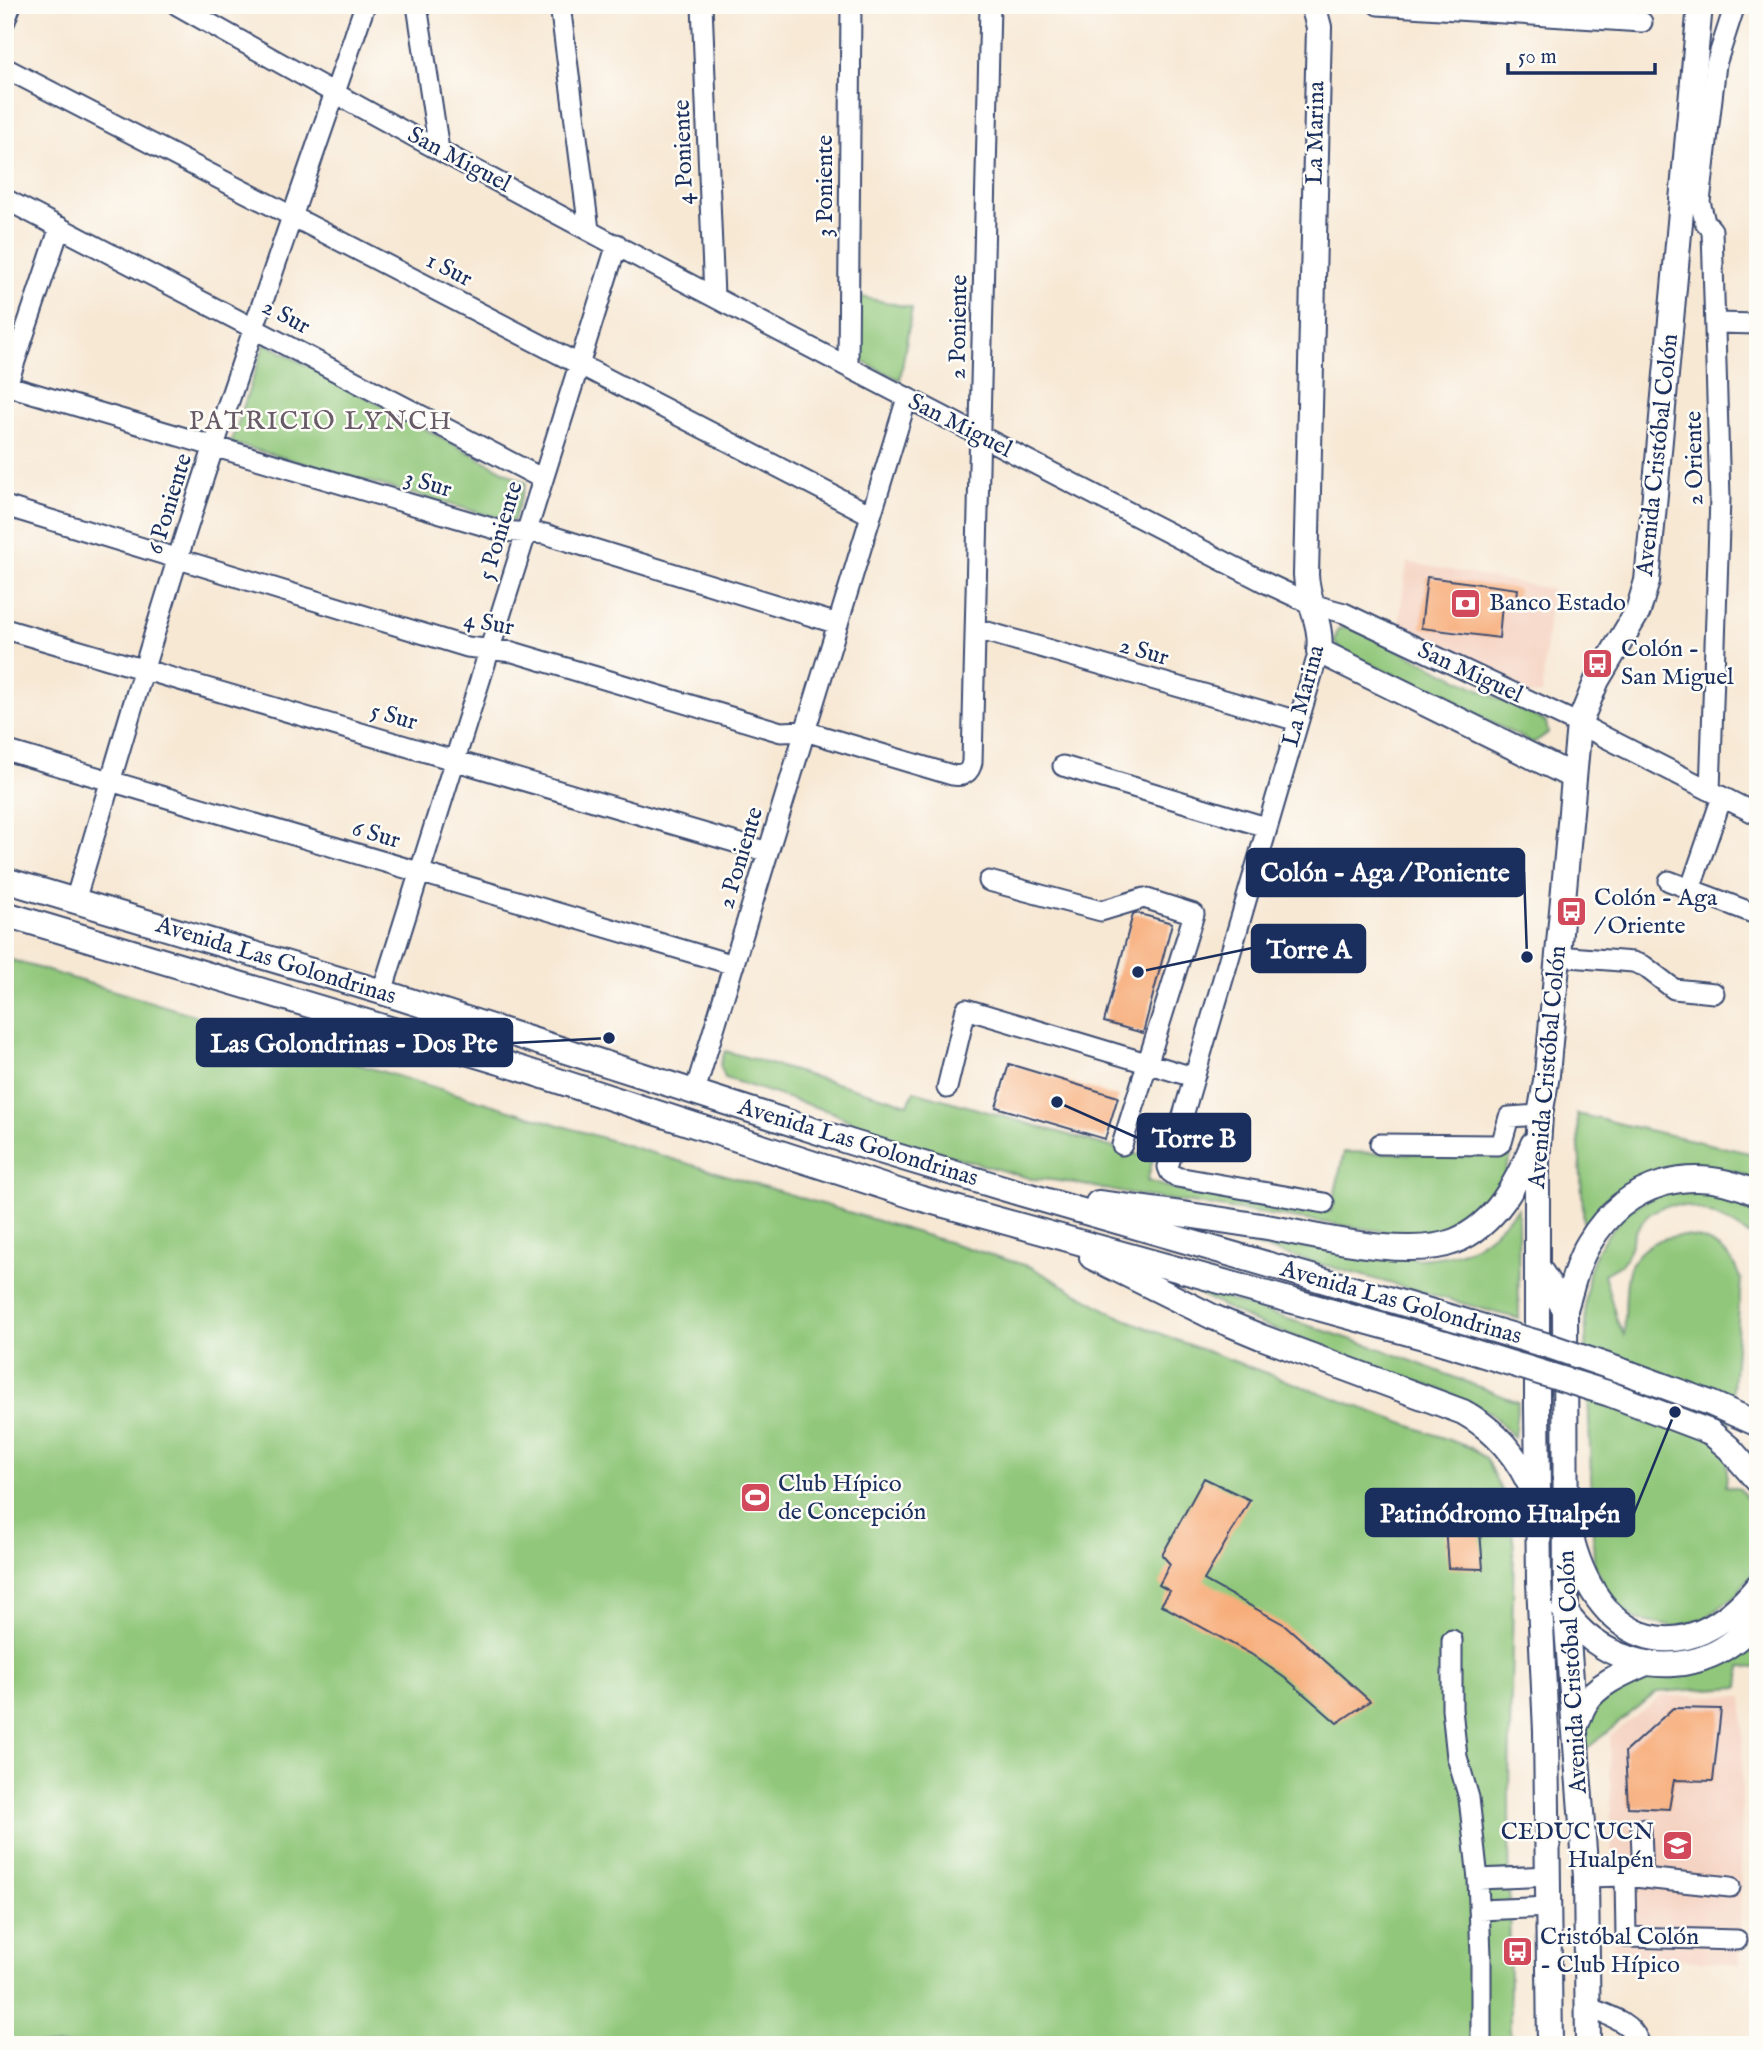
<svg xmlns="http://www.w3.org/2000/svg" width="1763" height="2050" font-family="'IM FELL English',serif">
	<rect width="100%" height="100%" fill="#fdfcf7"/>
	<filter id="ink" filterUnits="userSpaceOnUse"><feTurbulence type="fractalNoise" baseFrequency=".0143" numOctaves="2"/><feDisplacementMap in="SourceGraphic" scale="14" xChannelSelector="R" yChannelSelector="G"/><feConvolveMatrix kernelMatrix="1 2 1 2 8 2 1 2 1" color-interpolation-filters="sRGB"/></filter>
	<filter id="wash" filterUnits="userSpaceOnUse"><feTurbulence type="fractalNoise" baseFrequency=".00686" numOctaves="4" result="noise"/><feDisplacementMap in="SourceGraphic" scale="28" xChannelSelector="R" yChannelSelector="G"/><feGaussianBlur stdDeviation="1.57" result="paint"/><feColorMatrix in="noise" values="0 0 0 0 0 0 0 0 0 0 0 0 0 0 0 0 0 1.4 0 .05"/><feComposite in="paint" operator="in"/></filter>
	<g filter="url(#wash)">
		<rect width="100%" height="100%" fill="#f7e8d4"/>
		<path fill="#f5d3c2" d="M1407,562l144,27 -9,105 -15,1 -129,-65z
			M1662,1696h81l-3,268 -127,-9 -3,-219z"/>
		<path fill="#91c77a" stroke="#567b6c" stroke-width="2" d="M857,296l55,12 -12,72 -41,-20 -4,-14z
			M265,343l261,140 -13,39 -282,-79z
			M1346,627l10,2 190,93 2,11 -15,10 -193,-94 -6,-7 4,-13z
			M5,958l1026,309 85,48 60,25 295,108 15,11 23,48 5,40 -5,239 1,259h-1505z
			M725,1051l183,53 6,-13 239,68 -6,22 34,10 15,-1 135,21 13,-59 167,4 -12,34 -14,16 -26,21 -24,8h-27c-88,-13 -177,-26 -265,-39 -38,-5 -73,-17 -111,-17l-158,-45 -40,-21 -109,-35 -5,-13z
			M1577,1114l181,41v28l-20,-11 -40,-4h-36l-38,17 -21,17 -19,24z
			M1667,1190l58,1 33,15v39c-10,-14 -29,-23 -45,-30 -31,-14 -60,-17 -78,18 -4,9 -6,22 -13,30 -4,4 -13,8 -18,11l13,47 7,14c2,-17 0,-57 7,-70 17,-32 62,-38 89,-16 11,8 16,19 21,31l-15,206 14,3 18,22v54l-23,31 -32,24 -28,7 -39,-7 -25,-20 -17,-37 -9,-258 4,-32 9,-25 30,-38z
			M1518,1208l1,111 -325,-90 224,30c54,-4 63,-13 100,-51z
			M1179,1284l202,65 137,53 -4,36 -23,-25 -45,-21 -194,-71z
			M1758,1636v32l-17,-1 -2,20 -82,5 -76,61 2,-22 15,-25 26,-23 22,-6 47,-4z"/>
		<g id="blocks">
			<path fill="#f7ad7a" d="M1427,577l91,12 -2,16 -14,-1 -3,34 -78,-10z
				M1136,913l36,10 -29,110 -39,-11 29,-108z
				M1009,1064l109,33 -13,42 -109,-32z
				M1204,1478l46,22 -46,80 81,45 85,76 -33,22 -48,-42 -38,-27 -90,-49 9,-14 -11,-6 11,-21 -8,-9z
				M1430,1506h48l5,63 -35,-1 -3,-42 -16,-6z
				M1673,1708l48,1 -8,72 -39,-1 -5,29 -41,-2 -3,-55z"/>
		</g>
	</g>
	<g filter="url(#ink)">
		<use href="#blocks" fill-opacity="0" stroke="#3c4b70" stroke-width="2"/>
		<g fill="none" stroke-linecap="round" stroke-linejoin="round">
			<defs>
				<path id="minor" d="M177,5c358,203 724,390 1089,578l45,21 33,9 235,111 179,91
					M417,5l22,145
					M560,5l29,225
					M702,5l12,291
					M1378,5l264,17
					M5,21l6,-16
					M5,68l866,447
					M5,199l538,280
					M1716,323l42,1
					M848,367l3,-362
					M5,385l497,146 43,3 293,90
					M7,385l53,-158
					M5,506l462,141 46,5 268,80 24,-1 147,44c11,2 18,-2 20,-13l18,-757
					M5,629l763,223
					M977,629l321,92
					M1319,651l-151,516 2,5 7,5 147,26
					M5,750l729,215
					M1063,766l203,61
					M1710,791l10,-293 -8,-268 -7,-8 -5,-20 16,-138 19,-59
					M989,881l112,30 43,-13 50,16 -72,231
					M1669,881l89,34
					M1690,890l32,-93
					M75,901c45,-152 89,-305 139,-455 49,-148 101,-294 151,-441
					M1557,956l76,6 11,4 30,23 40,4
					M382,992l235,-748
					M947,1088l19,-79 227,68
					M695,1091l212,-693
					M1380,1144l118,1 4,-3 7,-25 31,-2
					M1452,1640v69l5,48 12,41 9,81 3,77v89
					M1641,1829l2,49
					M1625,1876l1,61 111,3
					M1586,1877l39,-1 105,11
					M1478,1879l71,-3
					M1479,1910l70,-3
					M1587,2007c20,8 44,14 52,35"/>
				<path id="major" d="M1313,5l6,22 -13,548c1,27 17,49 13,76l255,126
					M5,880l377,112 468,150 173,52 365,105
					M5,914l495,148 419,136 526,145
					M1098,1203c57,7 113,15 169,24 51,9 141,33 188,14 41,-17 62,-58 78,-97
					M1092,1257l121,60 48,20 202,75c35,19 57,47 72,84
					M1537,1266l28,43 1,305 20,263 2,168
					M1565,1309c7,-22 12,-47 24,-66 37,-62 104,-80 169,-49
					M1631,1374l79,29 48,21
					M1710,1432l19,16 29,33
					M1572,1541c29,106 113,134 186,45
					M1564,1610c31,47 95,68 147,45 19,-8 33,-21 47,-36
					M1576,1725c3,-7 5,-15 9,-21 11,-20 41,-32 61,-41
					M1550,2045l-4,-314 -7,-149 -2,-177v-243l3,-47 7,-40 32,-351 18,-44 41,-69 9,-30 53,-576"/>
			</defs>
			<use href="#minor" stroke="#3c4b70" stroke-width="23"/>
			<use href="#major" stroke="#3c4b70" stroke-width="28"/>
			<use href="#minor" stroke="#fff" stroke-width="19"/>
			<use href="#major" stroke="#fff" stroke-width="24"/>
			<defs>
				<path id="major-bridge" d="M1388,1299l164,48 79,27
					M1445,1343l162,50 103,39"/>
			</defs>
			<use href="#major-bridge" stroke="#3c4b70" stroke-width="28" stroke-linecap="butt"/>
			<use href="#major-bridge" stroke="#fff" stroke-width="24"/>
		</g>
	</g>
	<defs>
		<symbol id="bank-square" viewBox="-11 -11 22 22"><rect x="-9" y="-9" width="18" height="18" rx="4" fill="#d1495b" stroke="#fdfcf7"/><path d="M-6-4H6V4H-6ZM0-2.3a2.3 2.3 0 1 0 0 4.6a2.3 2.3 0 1 0 0-4.6Z" fill="#fff"/></symbol>
		<symbol id="bus-square" viewBox="-11 -11 22 22"><rect x="-9" y="-9" width="18" height="18" rx="4" fill="#d1495b" stroke="#fdfcf7"/><path d="M-5-6H5V4H4V6H2V4H-2V6H-4V4H-5ZM-3.5-4V0h7V-4ZM-3.5 1.2v1.5H-2V1.2ZM2 1.2v1.5H3.5V1.2Z" fill="#fff"/></symbol>
		<symbol id="stadium-square" viewBox="-11 -11 22 22"><rect x="-9" y="-9" width="18" height="18" rx="4" fill="#d1495b" stroke="#fdfcf7"/><path d="M0-5a6.5 5 0 1 0 0 10a6.5 5 0 1 0 0-10ZM-3.5-1.8h7v3.6h-7Z" fill="#fff"/></symbol>
		<symbol id="university-square" viewBox="-11 -11 22 22"><rect x="-9" y="-9" width="18" height="18" rx="4" fill="#d1495b" stroke="#fdfcf7"/><path d="M0-5L7-2L0 1L-7-2ZM-4 1L0 2.5L4 1V4Q0 6-4 4Z" fill="#fff"/></symbol>
	</defs>
	<g fill-rule="evenodd">
		<use href="#bank-square" x="1448" y="586" width="35" height="35"/>
		<use href="#bus-square" x="1580" y="646" width="35" height="35"/>
		<use href="#bus-square" x="1554" y="894" width="35" height="35"/>
		<use href="#stadium-square" x="738" y="1480" width="35" height="35"/>
		<use href="#university-square" x="1660" y="1828" width="35" height="35"/>
		<use href="#bus-square" x="1500" y="1934" width="35" height="35"/>
	</g>
	<g text-anchor="middle" dominant-baseline="central" stroke-width="5" stroke-linejoin="round" paint-order="stroke">
		<g font-size="24" fill="#1b2f5e" stroke="#fdfcf7">
			<text transform="translate(1316 133) rotate(-89)">La Marina</text>
			<text transform="translate(684 152) rotate(-92)">4 Poniente</text>
			<text transform="translate(459 160) rotate(28)">San Miguel</text>
			<text transform="translate(825 186) rotate(-90)">3 Poniente</text>
			<text transform="translate(449 270) rotate(27)">1 Sur</text>
			<text transform="translate(286 317) rotate(28)">2 Sur</text>
			<text transform="translate(959 327) rotate(-89)">2 Poniente</text>
			<text transform="translate(960 426) rotate(27)">San Miguel</text>
			<text transform="translate(1658 455) rotate(-84)">Avenida Cristóbal Colón</text>
			<text transform="translate(1695 458) rotate(-91)">2 Oriente</text>
			<text transform="translate(428 484) rotate(16)">3 Sur</text>
			<text transform="translate(170 504) rotate(-73)">6 Poniente</text>
			<text transform="translate(501 531) rotate(-73)">5 Poniente</text>
			<text transform="translate(489 624) rotate(10)">4 Sur</text>
			<text transform="translate(1144 652) rotate(16)">2 Sur</text>
			<text transform="translate(1470 673) rotate(25)">San Miguel</text>
			<text transform="translate(1304 696) rotate(-75)">La Marina</text>
			<text transform="translate(394 717) rotate(16)">5 Sur</text>
			<text transform="translate(376 835) rotate(16)">6 Sur</text>
			<text transform="translate(741 858) rotate(-73)">2 Poniente</text>
			<text transform="translate(276 961) rotate(17)">Avenida Las Golondrinas</text>
			<text transform="translate(1548 1067) rotate(-85)">Avenida Cristóbal Colón</text>
			<text transform="translate(858 1143) rotate(17)">Avenida Las Golondrinas</text>
			<text transform="translate(1401 1303) rotate(16)">Avenida Las Golondrinas</text>
			<text transform="translate(1573 1672) rotate(-93)">Avenida Cristóbal Colón</text>
		</g>
		<g font-size="24" fill="#1b2f5e" stroke="#fdfcf7" text-anchor="start">
			<text x="1489" y="603">Banco Estado</text>
			<text x="1621" y="649">Colón -<tspan x="1621" dy="28">San Miguel</tspan></text>
			<text x="1594" y="898">Colón - Aga<tspan x="1594" dy="28">/ Oriente</tspan></text>
			<text x="778" y="1484">Club Hípico<tspan x="778" dy="28">de Concepción</tspan></text>
			<text x="1654" y="1832" text-anchor="end">CEDUC UCN<tspan x="1654" dy="28">Hualpén</tspan></text>
			<text x="1540" y="1937">Cristóbal Colón<tspan x="1540" dy="28">- Club Hípico</tspan></text>
		</g>
		<g font-size="26" letter-spacing="2" fill="#685b68" stroke="#fdfcf7">
			<text x="321" y="421">PATRICIO LYNCH</text>
		</g>
	</g>
	<path fill="none" stroke="#1b2f5e" stroke-width="2.5" d="M1527 957L1524 872M1138 972L1252 948M609 1038L512 1043M1057 1102L1138 1138M1675 1412L1634 1513"/>
	<g fill="#1b2f5e" stroke="#fdfcf7" stroke-width="2.5">
		<circle cx="1527" cy="957" r="7"/>
		<circle cx="1138" cy="972" r="7"/>
		<circle cx="609" cy="1038" r="7"/>
		<circle cx="1057" cy="1102" r="7"/>
		<circle cx="1675" cy="1412" r="7"/>
	</g>
	<g fill="#1b2f5e" stroke="#1b2f5e" stroke-width="2.5">
		<rect x="1247" y="849" width="277" height="47" rx="7"/>
		<rect x="1252" y="925" width="113" height="47" rx="7"/>
		<rect x="197" y="1019" width="315" height="47" rx="7"/>
		<rect x="1138" y="1114" width="112" height="47" rx="7"/>
		<rect x="1366" y="1489" width="268" height="47" rx="7"/>
	</g>
	<g font-size="26" text-anchor="middle" font-weight="bold" fill="#fff">
		<text x="1385" y="881">Colón - Aga / Poniente</text>
		<text x="1309" y="958">Torre A</text>
		<text x="354" y="1052">Las Golondrinas - Dos Pte</text>
		<text x="1194" y="1147">Torre B</text>
		<text x="1500" y="1522">Patinódromo Hualpén</text>
	</g>
	<rect width="1763" height="2050" fill="none" stroke="#fdfcf7" stroke-width="28"/>
	<path d="M1508 63v10h147v-10" fill="none" stroke="#1b2f5e" stroke-width="3.5"/>
	<text x="1518" y="63" font-size="21" fill="#1b2f5e" stroke="#fdfcf7" stroke-width="5" paint-order="stroke">50 m</text>
</svg>
